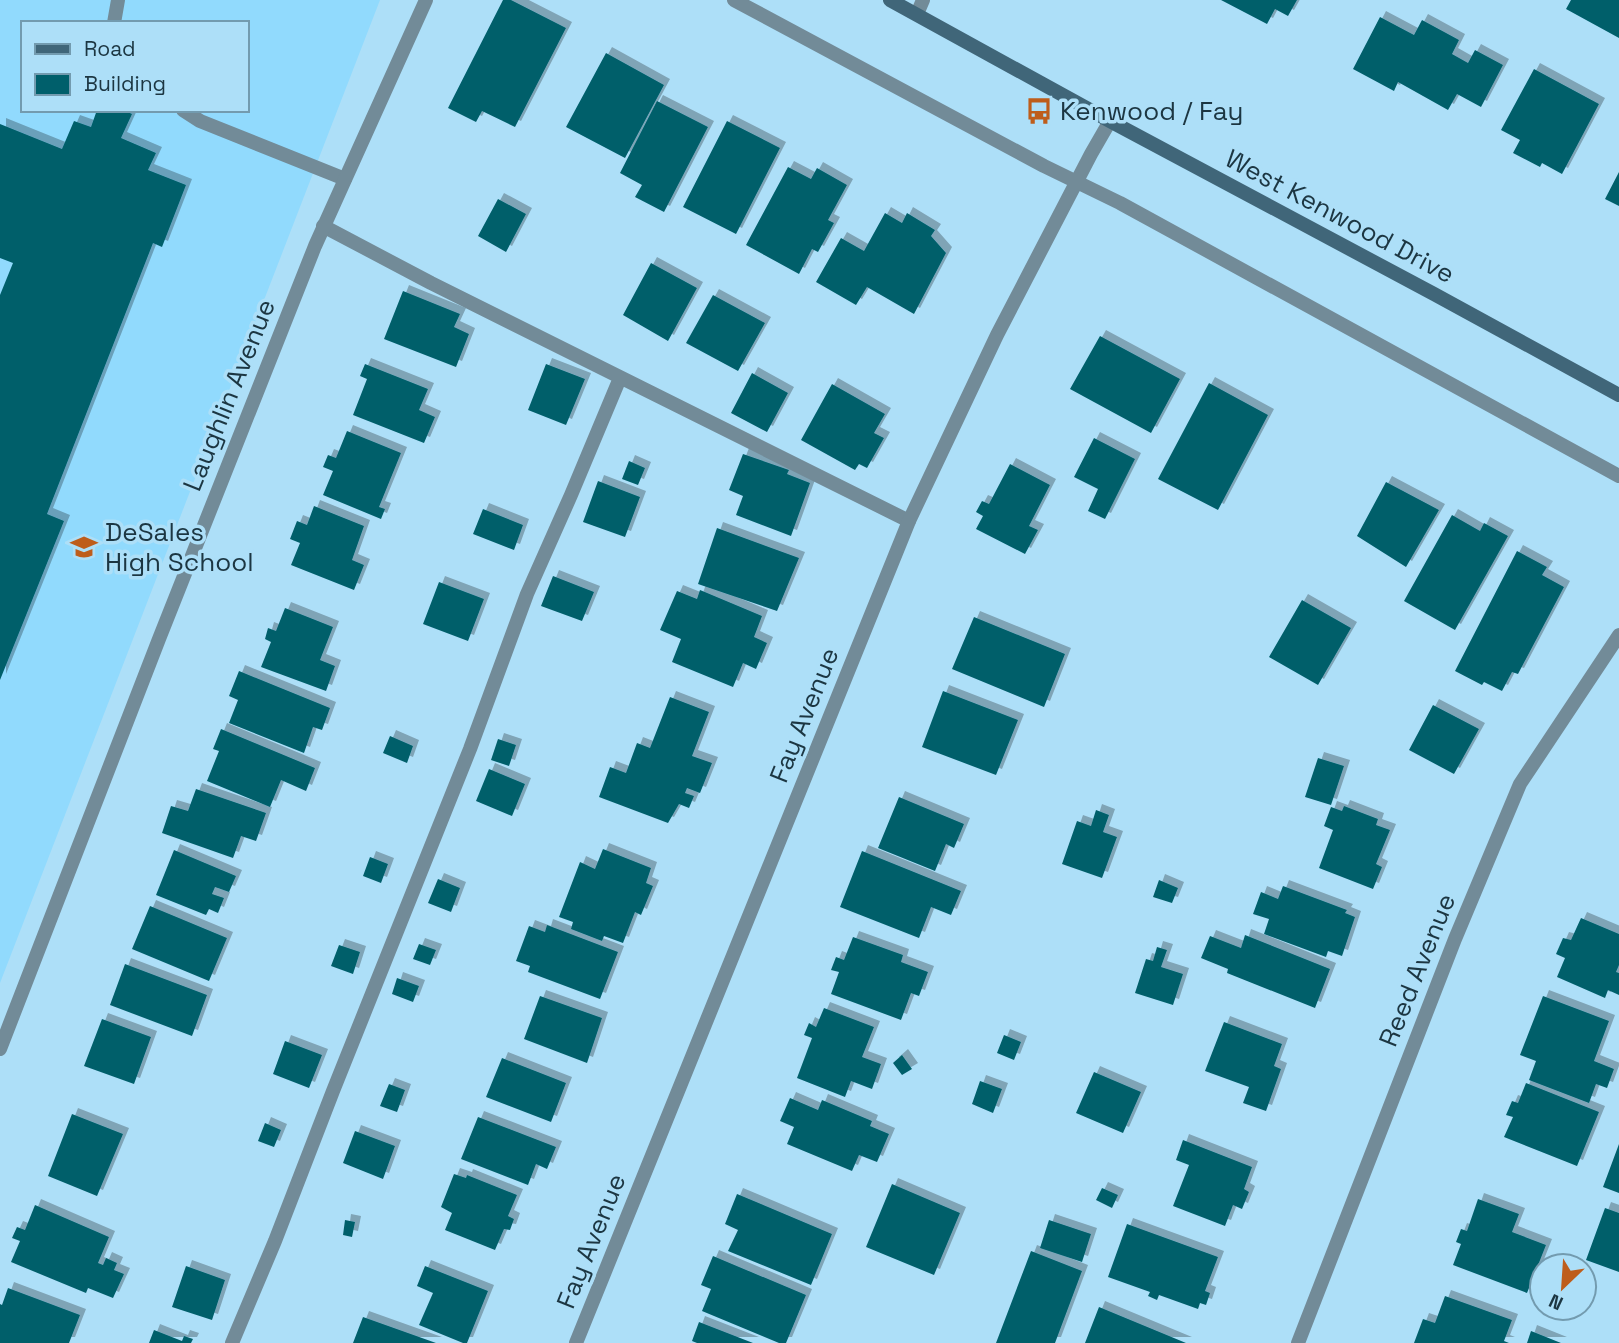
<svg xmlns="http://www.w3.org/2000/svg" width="1619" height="1343" font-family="'Space Grotesk',sans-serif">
	<defs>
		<filter id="shadow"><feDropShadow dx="6" dy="-6" stdDeviation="0" flood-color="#0004"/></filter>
	</defs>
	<rect width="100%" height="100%" fill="#addff8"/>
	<path fill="#91dafd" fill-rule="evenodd" d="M0,0h380l-380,983zM23,23h224v87h-224z"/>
	<path fill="#005f6b" filter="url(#shadow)" d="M503,0h8l55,28 -51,99 -33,-16 -6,11 -28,-14z
		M1221,0h76l-9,16 -13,-7 -8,15z
		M1571,0h48v38l-53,-29z
		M1380,17l34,18 8,-15 37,20 -7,14 16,9 7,-13 28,15 -22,42 -24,-13 -9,16 -50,-28 -4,9 -41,-22z
		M606,53l58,32 -39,73 -59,-31z
		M1534,69l65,35 -37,70 -20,-11 -2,4 -27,-14 7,-13 -19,-10z
		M657,101l51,26 -44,85 -29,-15 7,-12 -22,-12z
		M97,110h26l9,4 -11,24 35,15 -8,17 38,15 -24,62 -9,-4 -106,271 17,7 -64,159v-385l13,-32 -13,-5v-134l62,25 12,-28 17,6z
		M727,121l53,27 -44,86 -53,-27z
		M788,167l23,12 6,-11 30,17 -19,35 6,3 -16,29 -6,-3 -13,25 -53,-29z
		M1619,172v34l-14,-7z
		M498,199l28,15 -20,38 -28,-16z
		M885,213l17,10 5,-10 28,17 -4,6 15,17 -32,61 -47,-27 -11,18 -40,-23 25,-44 23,13z
		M651,263l46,25 -29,53 -45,-26z
		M403,291l57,23 -6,13 15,7 -13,33 -72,-28z
		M713,295l52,28 -27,48 -52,-28z
		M1100,336l80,43 -29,54 -81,-44z
		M365,364l63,25 -9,21 16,7 -11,26 -71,-28 14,-36 -7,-3z
		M546,364l39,15 -19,46 -38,-15z
		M752,373l36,20 -21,39 -36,-19z
		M1209,383l59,32 -50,95 -60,-31z
		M832,384l53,30 -11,19 10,5 -17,30 -8,-4 -4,6 -54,-30z
		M347,431l54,22 -22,54 6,2 -4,10 -58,-24 10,-24 -10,-4 5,-12 8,3z
		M1094,438l41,21 -30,60 -17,-8 10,-22 -24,-12z
		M743,454l46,16 -2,4 23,9 -19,53 -55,-21 7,-19 -14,-6z
		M629,461l16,7 -7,17 -16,-6z
		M1010,464l40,21 -21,41 9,4 -13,24 -49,-25 7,-13 -7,-4 6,-11 7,3z
		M598,481l42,16 -15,40 -42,-15z
		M1386,482l53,28 -33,57 -49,-31z
		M314,506l50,20 -12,34 12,5 -10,25 -63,-25 9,-22 -10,-4 7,-18 10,4z
		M483,509l40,16 -9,25 -41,-16z
		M1452,515l28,16 4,-8 24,13 -53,94 -51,-29z
		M717,528l82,30 -22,53 -79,-27z
		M1517,551l30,16 -5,8 22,12 -46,87 -6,-2 -10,19 -18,-9 -2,3 -27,-14z
		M553,576l41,16 -12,29 -41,-15z
		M439,582l45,17 -16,42 -45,-17z
		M700,590l62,26 -8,21 13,6 -11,26 -13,-6 -10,24 -61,-25 9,-23 -21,-9 17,-39 20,8z
		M1302,600l49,28 -33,57 -49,-28z
		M285,608l48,19 -13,33 15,6 -9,25 -65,-24 10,-25 -6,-3 3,-11 8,3z
		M974,617l91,37 -21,53 -92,-38z
		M239,671l91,37 -8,22 -9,-3 -9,26 -75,-30 9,-23 -9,-4z
		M943,691l75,29 -22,55 -74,-28z
		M670,697l39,15 -17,44 20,7 -12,30 -13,-5 -2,5 9,3 -5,12 -10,-4 -11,19 -69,-26 11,-30 16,6 11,-30 13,5z
		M1433,705l46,24 -25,45 -45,-24z
		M221,729l94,39 -9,23 -25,-11 -11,27 -63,-26 12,-30 -6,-2z
		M390,736l23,10 -6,17 -24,-10z
		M498,739l18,6 -7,21 -18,-6z
		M1318,758l26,8 -13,39 -26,-8z
		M489,769l36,15 -13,32 -36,-15z
		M196,789l70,24 -10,28 -15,-5 -8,22 -71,-25 9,-27 17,5z
		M899,797l65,27 -10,24 -8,-4 -11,27 -57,-23z
		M1344,806l34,13 -2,6 14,5 -14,34 6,3 -9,22 -54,-21 14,-38 -9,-4 7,-19 11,4z
		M1096,810l13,5 -6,17 14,5 -15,41 -40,-14 15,-43 14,5z
		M603,849l48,19 -5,15 7,3 -12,29 -6,-3 -12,31 -19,-7 -2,5 -31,-12 2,-7 -14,-5 21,-55 15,7z
		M174,850l62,26 -7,16 -14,-5 -3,7 12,4 -6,15 -9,-4 -3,6 -50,-20z
		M862,851l99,40 -10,24 -20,-8 -12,31 -79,-31z
		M370,857l18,7 -7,19 -18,-7z
		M438,879l22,9 -9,24 -23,-9z
		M1159,880l19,8 -6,15 -19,-6z
		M1283,886l64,24 -2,3 10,4 -13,39 -14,-5 -2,6 -62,-23 5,-15 -16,-5 8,-22 17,7z
		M150,906l77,32 -18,43 -77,-32z
		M1581,918l38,16v31l-3,7 3,1v22l-11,-5 -3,8 -48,-21 8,-19 -9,-4 7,-16 8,2z
		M547,925l71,27 -18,47 -72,-27 2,-6 -14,-5 13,-35 16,6z
		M1245,935l85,34 -15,39 -88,-35 1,-4 -27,-11 9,-22 31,12z
		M853,937l50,18 -2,7 27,10 -9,24 -8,-3 -10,27 -70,-26 8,-22 -8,-2 5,-13 8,3z
		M419,944l17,6 -6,15 -17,-6z
		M339,945l21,7 -7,22 -22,-8z
		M1157,947l10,3 -6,17 22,7 -10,31 -38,-12 11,-34 7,2z
		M125,964l82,31 -15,41 -82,-31z
		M397,978l22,8 -6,16 -21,-8z
		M540,996l62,22 -15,45 -63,-24z
		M1543,996l66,25 -15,40 20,8 -7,19 -11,-4 -7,19 -60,-23 7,-19 -16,-6z
		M824,1008l50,19 -12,30 19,7 -9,25 -21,-8 -6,16 -48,-19 15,-40 -8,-3 5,-12 7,4z
		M102,1019l49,18 -17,47 -50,-18z
		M1224,1022l58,22 -8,22 7,3 -15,42 -23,-8 6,-16 -44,-16z
		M1004,1035l17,7 -7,18 -17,-7z
		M285,1041l37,14 -13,33 -36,-14z
		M902,1055l10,14 -10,6 -9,-12z
		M502,1058l64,25 -15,39 -65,-25z
		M1094,1072l47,20 -18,41 -47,-20z
		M980,1081l22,8 -9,24 -21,-9z
		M1526,1083l73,29 -22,54 -73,-29 9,-20 -7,-2 6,-14 6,2z
		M389,1084l16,6 -8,22 -17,-6z
		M790,1098l28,12 4,-10 50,21 -2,5 19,8 -12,28 -18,-7 -7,16 -65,-27 7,-17 -14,-6z
		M72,1114l51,20 -26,62 -49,-20z
		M478,1117l78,30 -9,22 -11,-5 -8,21 -67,-26z
		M265,1123l16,7 -7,17 -16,-6z
		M355,1131l40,15 -12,33 -40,-16z
		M1183,1140l69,27 -8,22 5,3 -7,17 -9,-4 -8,21 -52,-20 16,-41 -13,-5z
		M1619,1144v49l-16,-6z
		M454,1174l12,4 1,-3 50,20 -9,21 6,3 -4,11 -6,-1 -9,21 -50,-20 7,-17 -11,-6z
		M892,1184l68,29 -26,62 -68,-28z
		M1102,1188l16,7 -6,13 -16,-8z
		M737,1194l95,40 -21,51 -83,-34 10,-21 -13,-6z
		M1478,1199l41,15 -7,18 34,13 -19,48 -74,-28 8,-21 -5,-2 5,-13 6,2z
		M35,1205l74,32 -11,26 5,2 3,-7 11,5 -3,7 10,4 -11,24 -25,-10 -2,5 -75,-31 9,-21 -8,-3 5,-11 8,3z
		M1605,1208l14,5v59l-33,-12z
		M345,1220l10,2 -3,15 -9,-2z
		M1049,1220l42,14 -9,28 -42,-14z
		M1127,1224l91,33 -13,34 5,2 -4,12 -6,-2 -2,6 -39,-14 -2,5 -9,-4 2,-4 -42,-15z
		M1031,1251l51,20 -27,72h-59z
		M713,1256l93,39 -20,48h-7l-77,-32 9,-22 -10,-4z
		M186,1266l39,14 -13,40 -40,-13z
		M425,1266l63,25 -21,52h-4l-44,-18 14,-32 -16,-7z
		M8,1288l72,27 -11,28h-69v-39l2,1z
		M1445,1296l67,24 -8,21 5,2h-95l9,-24 12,4z
		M1099,1307l87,36h-101z
		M363,1317l73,26h-83z
		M699,1322l54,21h-56l-5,-2z
		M154,1330l28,11 2,-5 9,3 -2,4h-42z
		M1531,1331l30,12h-34z"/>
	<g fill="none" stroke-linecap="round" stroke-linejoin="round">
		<path stroke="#728b98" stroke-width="14" d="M114,23l4,-23
			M183,110l17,11 145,58
			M323,226l108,57 478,238
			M232,1343l43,-102 58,-150 137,-342 57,-155 44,-99 49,-117"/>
		<path stroke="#728b98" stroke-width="14" d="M734,0l310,166 76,37 499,273
			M917,14l6,-14
			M0,1049l159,-410 156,-393 111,-246
			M576,1343l333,-822 88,-186 94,-181 19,-33
			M1298,1343l157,-404 65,-155 99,-149"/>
		<path stroke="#406679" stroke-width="14" d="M890,0l220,121 324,173 185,101"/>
	</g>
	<defs>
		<symbol id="bus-bare" viewBox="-9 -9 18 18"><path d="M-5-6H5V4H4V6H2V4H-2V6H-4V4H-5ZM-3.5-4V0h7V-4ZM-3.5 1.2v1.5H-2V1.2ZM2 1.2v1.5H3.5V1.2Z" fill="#be5d1b" stroke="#addff8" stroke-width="2.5" paint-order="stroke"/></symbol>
		<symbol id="school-bare" viewBox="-9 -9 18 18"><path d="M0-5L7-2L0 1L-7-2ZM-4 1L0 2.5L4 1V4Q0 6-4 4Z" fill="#be5d1b" stroke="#addff8" stroke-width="2.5" paint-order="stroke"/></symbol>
	</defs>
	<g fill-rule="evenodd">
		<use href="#bus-bare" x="1020" y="92" width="38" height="38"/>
		<use href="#school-bare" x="65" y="528" width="38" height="38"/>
	</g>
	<g text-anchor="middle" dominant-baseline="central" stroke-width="7" stroke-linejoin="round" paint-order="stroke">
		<g font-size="26" fill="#1c3642" stroke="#addff8" text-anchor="start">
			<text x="1060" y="111">Kenwood / Fay</text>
			<text x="105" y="532">DeSales<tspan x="105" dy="30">High School</tspan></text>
		</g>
		<g font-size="26" fill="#1c3642" stroke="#addff8">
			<text transform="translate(1340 216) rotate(28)">West Kenwood Drive</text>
			<text transform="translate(229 395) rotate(-68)">Laughlin Avenue</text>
			<text transform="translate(804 715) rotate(-68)">Fay Avenue</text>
			<text transform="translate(1417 970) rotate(-68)">Reed Avenue</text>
			<text transform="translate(591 1241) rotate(-68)">Fay Avenue</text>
		</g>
	</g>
	<rect x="21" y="21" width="228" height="91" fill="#addff8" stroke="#739baf" stroke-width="2"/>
	<rect x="35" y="44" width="35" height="10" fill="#406679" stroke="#739baf" stroke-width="2"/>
	<text x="84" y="56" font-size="21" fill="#1c3642">Road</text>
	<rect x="35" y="74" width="35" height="21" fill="#005f6b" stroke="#739baf" stroke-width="2"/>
	<text x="84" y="91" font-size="21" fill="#1c3642">Building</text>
	<g transform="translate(1563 1287) rotate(205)"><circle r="33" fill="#addff8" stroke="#739baf" stroke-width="2"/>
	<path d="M0-5L12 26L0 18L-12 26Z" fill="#be5d1b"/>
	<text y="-10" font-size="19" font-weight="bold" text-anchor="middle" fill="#1c3642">N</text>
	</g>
</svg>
